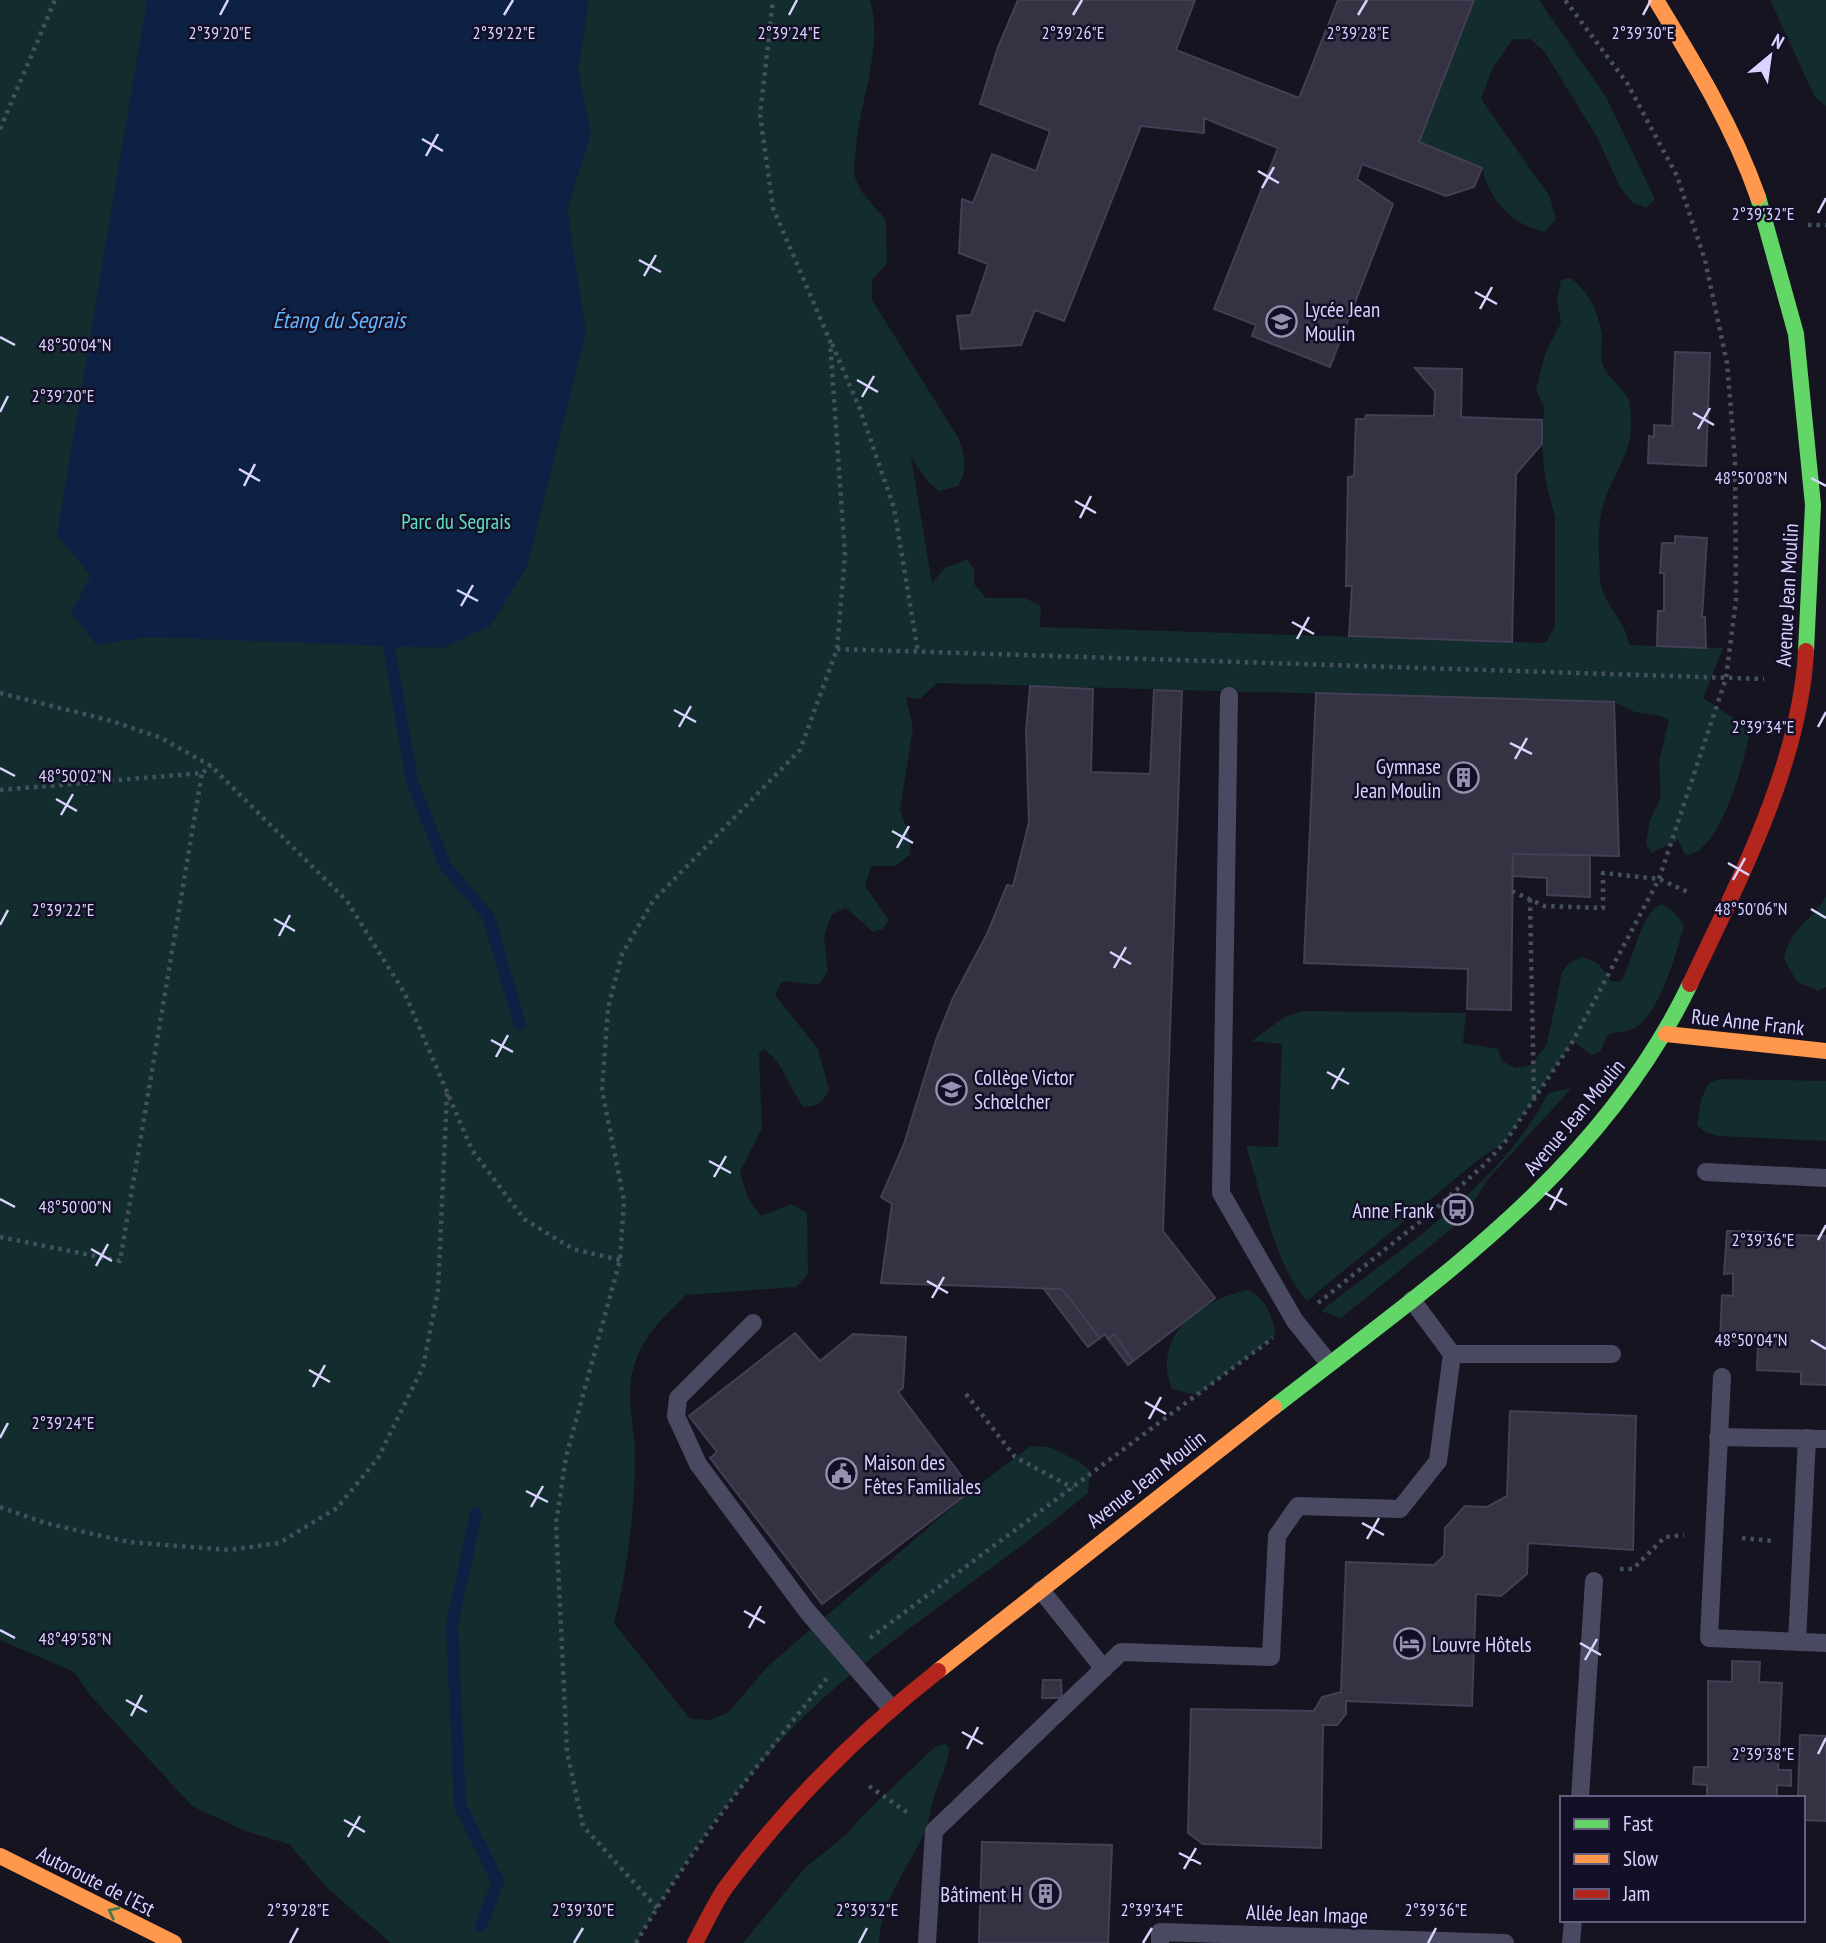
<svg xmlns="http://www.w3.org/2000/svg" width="1826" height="1943" font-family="'PT Sans Narrow',sans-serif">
	<rect width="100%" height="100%" fill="#161421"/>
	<path fill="#132c2d" d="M0,0h870c14,47 -11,102 -14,150 -1,8 -3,19 -1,27 6,19 19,28 31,43l1,43 -15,17v20l87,139c6,19 9,30 -1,47l-19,5 -11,-9 -17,-25 21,126 13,-15 22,-9 7,11v14l12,14h39l16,8 -1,21 506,16 9,-17v-108l-10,-40 -3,-34 2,-37 -8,-17 10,-39 15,-28 -4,-23 4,-20 10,-2c19,15 28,35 31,59 1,7 -2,14 -1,21 3,18 19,26 27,40 3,6 3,19 3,26 1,31 -22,56 -29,85 -5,22 -3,46 -2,69 1,25 27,43 29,67l94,3 -20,50 37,24 9,14c-6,29 -30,120 -64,119l-7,-15 -27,13 -5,-9 4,-24 11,-23 -2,-36 10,-40 -8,-5 -26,-4 -21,-10 -677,-19 -17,16 -14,-2 7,31 -13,82 10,27v17l-14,12h-25l-6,20 24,34 -6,9 -10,3 -27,-24 -14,6 -8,22 4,36 -10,13 -36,-4 -7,14 43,54 11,41c-6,12 -11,17 -25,17 -15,-18 -21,-47 -41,-58l-4,5 3,74 -22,44 8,26 13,18 30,-12 16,9 1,61 -12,13 -110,8c-20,20 -42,39 -51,68 -11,35 0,59 0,95 -1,57 -7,109 -21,165l76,96 21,1 18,-8 38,-45 205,-177 59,-44 18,1 29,14 12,9 -2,23c-84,71 -178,129 -261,202 -77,69 -139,159 -191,248h-245l-64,-55 -38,-44 -44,-13 -53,-25 -102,-111 -16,-23 -74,-32z
		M1475,0h64l67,97 49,102 -9,9 -14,-6 -12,-15 -23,-50 -53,-86 -14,-12h-17l-21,30 -11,30 69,98 6,22 -11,13c-33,-7 -55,-31 -63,-64l-63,-26z
		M1770,0h56v106l-11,-9z
		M1826,896v91l-8,4 -21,-9 -13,-23c6,-33 28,-37 42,-63z
		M1662,904l12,8 10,14c-7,25 -25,89 -49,102 -8,4 -19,4 -27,6l-8,18 -9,3 -18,-14 -68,101 -23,15 -175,144c-31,-32 -47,-112 -61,-155l32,1 4,-103 -30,-3 32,-24 20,-6 162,2 -3,30 35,6 4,12 14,7 15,-3 16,-21 15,-72 8,-10 12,-5 9,3 8,4 12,17 9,1c14,-20 20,-70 42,-78z
		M1719,1079l107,2v60l-107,-5 -14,-4 -8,-7 4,-26 8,-16z
		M1572,1088l-84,91 -26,41 -121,98 -20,-7c80,-63 180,-125 227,-218z
		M1248,1290c19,10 25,26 27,46l-78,59 -25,-6c-22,-54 30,-90 76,-99z
		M945,1744l4,4c-1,19 -11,34 -16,52 -3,10 -4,22 -8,32 -18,37 -44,69 -46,111h-136l61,-74 45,-37 12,-15 75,-71z"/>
	<path fill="#0d2144" d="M147,0h442l-11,70 13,64 -24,75 19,124 -59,234 -37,59 -48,22 -297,-11 -48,8 -26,-32 20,-37 -34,-41z"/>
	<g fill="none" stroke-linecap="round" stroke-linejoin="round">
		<path stroke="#0d2144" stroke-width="12" d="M389,646l23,135 33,84 43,51 32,108
			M476,1513l-24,112 8,180 38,76 -17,45"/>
	</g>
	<path fill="#343243" stroke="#433f54" stroke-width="2" d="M1018,0h177l-19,50 123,48 39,-98h136l-55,142 63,26 -8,19 -28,9 -84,-32 -5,15 36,25 -63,163 -78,-31 4,-11 -42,-16 64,-161 -74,-30v15l-63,-7 -77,195 -29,-11 -14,35 -60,4 -4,-33 14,-1 17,-51 -29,-11 3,-54 11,4 19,-49 44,17 14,-40 -70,-27 18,-57z
		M1675,352l35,1 -4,113 -58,-3 1,-27 5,1v-12l18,1z
		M1415,368l47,1 -1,48 81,3v24l-26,30 -4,168 -163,-6 3,-50h-6l2,-109 6,-1 2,-57h9l1,-4 68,1 1,-25z
		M1675,536l32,2 -5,79h3l1,31 -49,-2 1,-35h6v-38h-4l2,-30h13z
		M1030,686l63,3 -2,83 59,2 4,-84 28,1 -19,540 52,67 -82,63 -19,-27 -6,5 -3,-5 -5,4 -38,-49 -181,-6 11,-79 -11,-7 23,-53 32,-104 17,-42 34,-64 20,-49 6,1 16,-64 -3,-91z
		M1316,693l298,9 5,154 -106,-2 -2,156 -44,-1 1,-40 -164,-6z
		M1513,854l77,1v42l-43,-2v-17l-35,-2z
		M1727,1231l38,1 1,11 23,1v-9l37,1v149l-25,-1v-12l-44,-2 1,-28 -38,-1 2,-46 11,1v-23l-9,1z
		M1044,1289h18l38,49 -12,9z
		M795,1333l25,28 33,-27 53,3 -3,51 -5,4 74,98 -150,114 -112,-146 7,-6 -28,-36z
		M1114,1334l19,27 -5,4 -20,-26z
		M1510,1411l126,5 -3,134 -105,-7 -1,31 -26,22 -25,-2 -4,112 -126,-5v13l-9,11h-14l-2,123 -118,-4 -15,-11 3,-124 123,2 8,-14 19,-5 5,-130 88,3 10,-9 1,-28 20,-22 22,1 20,-11z
		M1732,1661l28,1 -1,20 23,1 -4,87h13v16l-14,-1v13h-70v-13l-14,-1 1,-17h14v-86l24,1z
		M1043,1680h18l1,18h-20z
		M1800,1735l26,1v85l-23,-1v-22h-5z
		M982,1842l130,3 -4,98h-129z"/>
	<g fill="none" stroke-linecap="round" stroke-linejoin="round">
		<path stroke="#44505f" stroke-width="4.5" stroke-dasharray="3.5 5" stroke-linecap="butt" d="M0,129l55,-129
			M1808,225h18
			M832,344l28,65 34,99 24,144
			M837,649l927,30
			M0,693l112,28 49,17 50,28 136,135 58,93 67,156 52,69 49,30 47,11
			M0,790l202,-17 9,-7
			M1512,891l32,15 59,2v-35l56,6 31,14
			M1530,899l4,200
			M0,1237l120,24 82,-488
			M1318,1303l114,-91 53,-48 20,-22 68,-101 86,-162 67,-201 10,-78 -1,-141 -8,-96 -22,-103 -28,-84 -50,-93 -62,-83
			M966,1394l49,63 58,31
			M0,1507l45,16 84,19 100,8 50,-7 58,-35 41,-50 45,-91 15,-76 9,-198
			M1742,1538l30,3
			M1620,1569h13l32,-32 19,-2
			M870,1638l403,-300
			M869,1786l42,29
			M657,1908l-74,-82 -16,-74 -11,-229 10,-66 54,-197 4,-59 -22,-111 6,-82 14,-54 31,-53 147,-151 37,-101 8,-94 -15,-214 -57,-133 -13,-93 13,-115
			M636,1943c55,-95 123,-181 192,-266"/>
		<path stroke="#4a4962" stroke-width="18" d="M1229,696l-8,497 74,128 33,41
			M1706,1172l120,6
			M753,1323l-75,75 -2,18 22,48 109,147 84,97
			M1452,1354h160
			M1722,1377l-13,261 117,5
			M1718,1437l108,2
			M1041,1590l63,79
			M1797,1642l10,-204
			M1580,1798l14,-217
			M927,1943l7,-112 187,-179 150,5 6,-121 21,-30 102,3 38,-48 14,-107 -40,-54
			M1160,1943v-11l345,11
			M1571,1943l2,-23"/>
		<path stroke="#63d668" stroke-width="16" d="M1758,197l38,137 17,171 -7,146
			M1274,1407c159,-124 326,-235 416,-423"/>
		<path stroke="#ff974d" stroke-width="16" d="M1656,0c39,64 77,126 102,197
			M1666,1034l160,17
			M938,1671l336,-264
			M0,1856l174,87"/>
		<path stroke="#b3261e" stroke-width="16" d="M1690,984c48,-102 110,-219 116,-333
			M695,1943c10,-18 19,-39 31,-56 60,-81 133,-154 212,-216"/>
	</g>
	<defs><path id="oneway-chevron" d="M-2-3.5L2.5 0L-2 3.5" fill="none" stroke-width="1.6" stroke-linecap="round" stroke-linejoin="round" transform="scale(1.75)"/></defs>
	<use stroke="#3f7c4a" href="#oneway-chevron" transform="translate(113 1912) rotate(-153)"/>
	<path fill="none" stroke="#d9d4ff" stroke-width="2.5" d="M220,15l8,-15M504,15l9,-15M789,15l8,-15M1073,15l9,-15M1358,15l9,-15M1643,15l8,-15M422,139l21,12M426,156l12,-22M1258,171l21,12M1262,188l12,-21M1818,213l8,-15M639,260l22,12M644,276l12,-21M1475,292l22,12M1480,309l12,-22M0,337l15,8M857,380l21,12M862,397l12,-21M0,412l8,-16M1693,413l21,12M1698,429l12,-21M239,469l21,12M1811,478l15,8M244,486l11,-22M1075,501l21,12M1080,518l11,-22M457,590l21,11M461,606l12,-21M1292,622l22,12M1297,639l12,-22M674,710l22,12M679,727l12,-21M1818,727l8,-15M1510,743l22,11M1515,759l12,-21M0,768l15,8M56,799l21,12M61,815l12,-21M892,831l21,12M897,848l12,-22M1728,863l21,12M1733,880l12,-22M1811,909l15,9M274,919l21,12M0,925l8,-15M279,936l11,-21M1110,952l21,12M1114,968l12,-21M491,1040l22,12M496,1057l12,-22M1327,1072l22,12M1332,1089l12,-21M709,1161l22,12M714,1177l12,-21M1545,1193l22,12M0,1199l15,8M1550,1210l12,-22M1818,1240l8,-15M91,1249l21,12M96,1266l12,-22M927,1281l21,12M932,1298l12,-21M1811,1340l15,9M309,1370l21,12M313,1387l12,-22M1145,1402l21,12M1149,1419l12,-22M0,1438l8,-15M526,1491l22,11M531,1507l12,-21M1362,1523l22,12M1367,1539l12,-21M744,1611l21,12M749,1628l12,-22M0,1630l15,8M1580,1643l21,12M1585,1660l12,-21M126,1700l21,12M131,1716l11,-21M962,1732l21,12M967,1749l11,-22M1818,1754l8,-16M344,1820l21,12M348,1837l12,-21M1179,1853l22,11M1184,1869l12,-21M290,1943l8,-15M574,1943l9,-15M859,1943l8,-15M1143,1943l9,-15M1428,1943l8,-15"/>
	<defs>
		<symbol id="school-ring" viewBox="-11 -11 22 22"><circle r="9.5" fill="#130f26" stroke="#9591b1" stroke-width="1.5"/><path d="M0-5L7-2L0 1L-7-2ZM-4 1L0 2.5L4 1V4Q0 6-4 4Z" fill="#9591b1"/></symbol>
		<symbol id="building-ring" viewBox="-11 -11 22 22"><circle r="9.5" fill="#130f26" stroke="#9591b1" stroke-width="1.5"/><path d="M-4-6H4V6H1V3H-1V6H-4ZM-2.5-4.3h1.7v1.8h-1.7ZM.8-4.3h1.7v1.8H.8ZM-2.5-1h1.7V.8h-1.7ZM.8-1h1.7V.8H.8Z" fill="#9591b1"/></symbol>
		<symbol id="bus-ring" viewBox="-11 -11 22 22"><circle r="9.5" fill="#130f26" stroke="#9591b1" stroke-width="1.5"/><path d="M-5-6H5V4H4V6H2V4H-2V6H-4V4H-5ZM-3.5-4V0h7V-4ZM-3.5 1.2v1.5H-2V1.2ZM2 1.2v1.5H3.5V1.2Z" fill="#9591b1"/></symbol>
		<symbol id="civic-ring" viewBox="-11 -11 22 22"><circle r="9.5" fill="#130f26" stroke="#9591b1" stroke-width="1.5"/><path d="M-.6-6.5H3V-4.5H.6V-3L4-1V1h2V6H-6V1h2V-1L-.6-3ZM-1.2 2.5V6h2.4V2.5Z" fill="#9591b1"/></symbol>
		<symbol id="hotel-ring" viewBox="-11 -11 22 22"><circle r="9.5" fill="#130f26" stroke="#9591b1" stroke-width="1.5"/><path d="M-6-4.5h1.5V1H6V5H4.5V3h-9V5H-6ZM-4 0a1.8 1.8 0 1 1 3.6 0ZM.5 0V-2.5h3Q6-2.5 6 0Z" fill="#9591b1"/></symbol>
	</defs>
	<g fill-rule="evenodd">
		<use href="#school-ring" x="1264" y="304" width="35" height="35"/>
		<use href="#building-ring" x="1446" y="760" width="35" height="35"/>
		<use href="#school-ring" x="934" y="1072" width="35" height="35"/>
		<use href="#bus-ring" x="1440" y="1192" width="35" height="35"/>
		<use href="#civic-ring" x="824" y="1456" width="35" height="35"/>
		<use href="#hotel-ring" x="1392" y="1626" width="35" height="35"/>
		<use href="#building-ring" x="1028" y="1876" width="35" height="35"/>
	</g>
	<g text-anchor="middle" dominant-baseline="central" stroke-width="5" stroke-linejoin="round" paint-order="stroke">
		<g font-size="21" fill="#d9d4ff" stroke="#130f26" text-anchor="start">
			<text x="1305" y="309">Lycée Jean<tspan x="1305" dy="24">Moulin</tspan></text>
			<text x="1441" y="766" text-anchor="end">Gymnase<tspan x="1441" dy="24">Jean Moulin</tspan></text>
			<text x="974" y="1077">Collège Victor<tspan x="974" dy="24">Schœlcher</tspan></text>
			<text x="1434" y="1210" text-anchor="end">Anne Frank</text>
			<text x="864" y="1462">Maison des<tspan x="864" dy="24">Fêtes Familiales</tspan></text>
			<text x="1432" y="1644">Louvre Hôtels</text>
			<text x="1022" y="1894" text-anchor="end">Bâtiment H</text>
		</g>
		<g font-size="21" fill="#5fe0c0" stroke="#130f26">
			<text x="456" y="521">Parc du Segrais</text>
		</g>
		<g font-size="21" fill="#d9d4ff" stroke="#130f26">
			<text transform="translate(1787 595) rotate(-87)">Avenue Jean Moulin</text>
			<text transform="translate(1748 1022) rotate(6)">Rue Anne Frank</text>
			<text transform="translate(1574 1117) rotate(-50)">Avenue Jean Moulin</text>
			<text transform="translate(1146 1479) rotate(-38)">Avenue Jean Moulin</text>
			<text transform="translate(96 1881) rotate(27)">Autoroute de l’Est</text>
			<text transform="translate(1307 1914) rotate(2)">Allée Jean Image</text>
		</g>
		<g font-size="23" font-style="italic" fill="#62b6ff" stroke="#130f26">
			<text x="339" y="319">Étang du Segrais</text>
		</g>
	</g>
	<g font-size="18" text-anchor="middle" fill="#d9d4ff" stroke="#130f26" stroke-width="5" stroke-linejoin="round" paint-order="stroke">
		<text x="220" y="39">2°39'20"E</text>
		<text x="504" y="39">2°39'22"E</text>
		<text x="789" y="39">2°39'24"E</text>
		<text x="1073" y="39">2°39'26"E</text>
		<text x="1358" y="39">2°39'28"E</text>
		<text x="1643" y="39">2°39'30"E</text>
		<text x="1763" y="220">2°39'32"E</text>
		<text x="75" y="351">48°50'04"N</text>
		<text x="63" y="402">2°39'20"E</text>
		<text x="1751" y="484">48°50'08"N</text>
		<text x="1763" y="733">2°39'34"E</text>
		<text x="75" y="782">48°50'02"N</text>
		<text x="1751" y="915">48°50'06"N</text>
		<text x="63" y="916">2°39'22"E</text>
		<text x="75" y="1213">48°50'00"N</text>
		<text x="1763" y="1246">2°39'36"E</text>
		<text x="1751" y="1346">48°50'04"N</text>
		<text x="63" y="1429">2°39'24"E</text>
		<text x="75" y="1645">48°49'58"N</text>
		<text x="1763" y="1760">2°39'38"E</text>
		<text x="298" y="1916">2°39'28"E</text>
		<text x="583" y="1916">2°39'30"E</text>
		<text x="867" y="1916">2°39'32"E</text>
		<text x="1152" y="1916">2°39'34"E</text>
		<text x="1436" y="1916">2°39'36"E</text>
	</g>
	<rect x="1560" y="1796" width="245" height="126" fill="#130f26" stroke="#625e7d" stroke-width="2"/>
	<rect x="1574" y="1819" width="35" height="10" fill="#63d668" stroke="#625e7d" stroke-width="2"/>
	<text x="1623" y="1831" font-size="21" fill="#d9d4ff">Fast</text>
	<rect x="1574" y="1854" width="35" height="10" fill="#ff974d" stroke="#625e7d" stroke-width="2"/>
	<text x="1623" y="1866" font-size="21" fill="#d9d4ff">Slow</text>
	<rect x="1574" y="1889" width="35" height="10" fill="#b3261e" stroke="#625e7d" stroke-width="2"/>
	<text x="1623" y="1901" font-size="21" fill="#d9d4ff">Jam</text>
	<g transform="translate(1770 56) rotate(29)" stroke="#130f26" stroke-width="5" paint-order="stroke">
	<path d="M0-5L12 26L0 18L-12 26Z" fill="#d9d4ff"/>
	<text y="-10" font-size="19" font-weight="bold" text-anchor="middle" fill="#d9d4ff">N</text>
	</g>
</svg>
